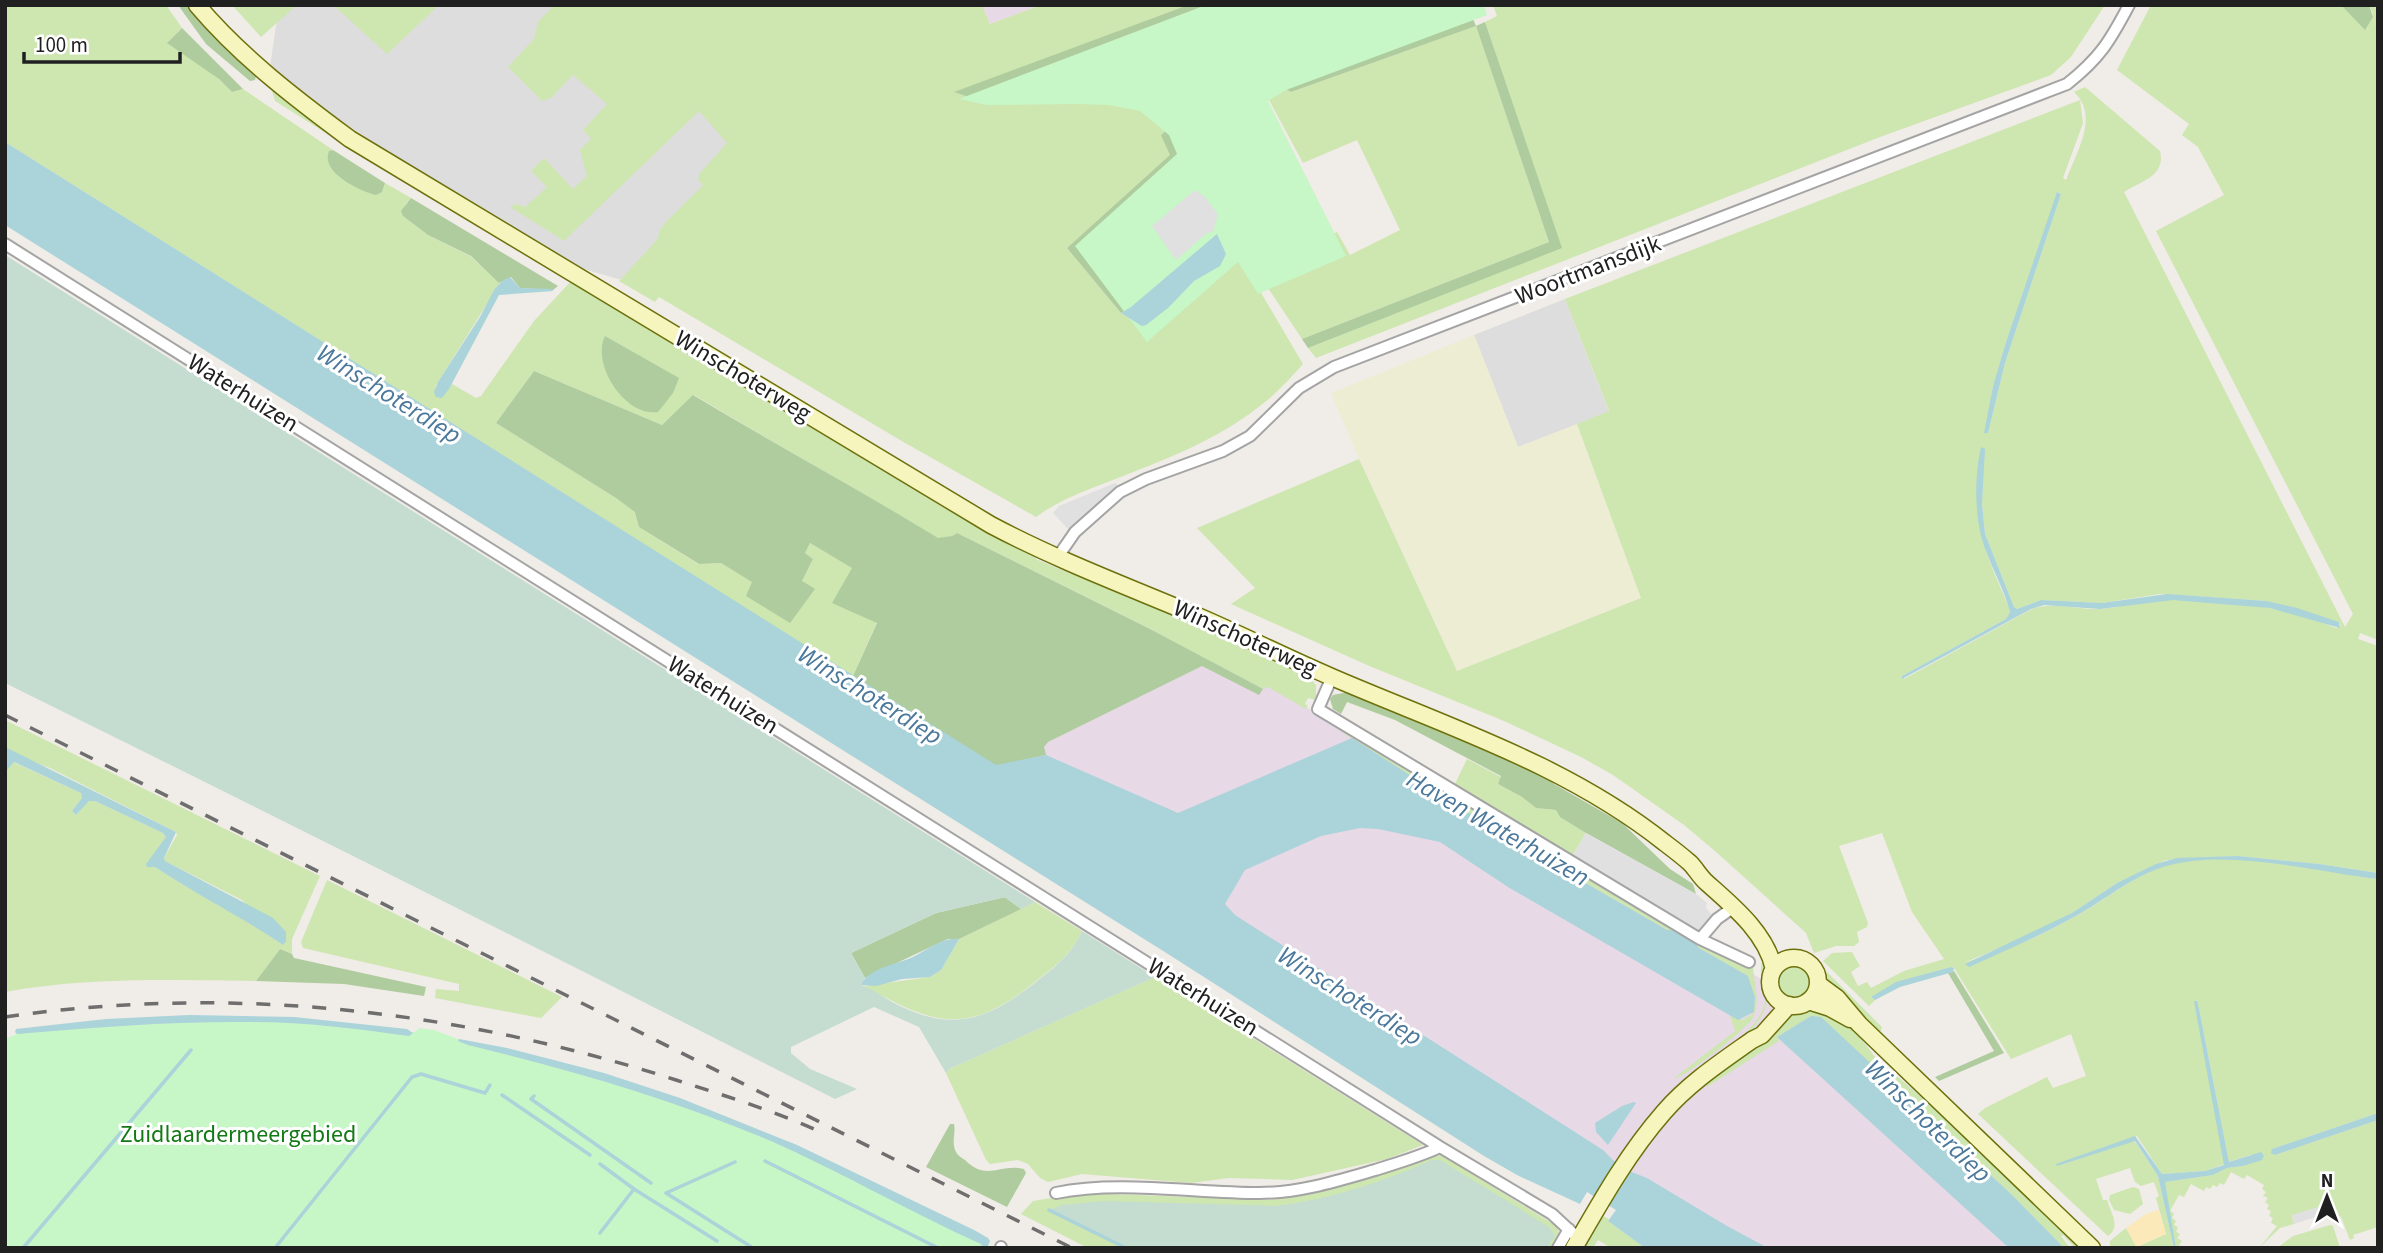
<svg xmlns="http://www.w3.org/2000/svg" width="2383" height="1253" font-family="'Source Sans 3',sans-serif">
	<rect width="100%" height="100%" fill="#f0ece7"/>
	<path fill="#dedddd" d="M279,5h422l73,101 -142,177 -76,-22 -287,-187z
		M1565,299l44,113 -91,35 -44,-112z"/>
	<path fill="#e8d9e6" d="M982,5h59l-51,19z
		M1212,655l54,27 239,149 260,150 2,14 9,11 17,6 16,-4 201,178 56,62h-340l-412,-252 -288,-245z"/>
	<path fill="#ededd3" d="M1474,335l44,112 59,-23 64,174 -184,73 -98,-212 -28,-66z"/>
	<path fill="#cee6b0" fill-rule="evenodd" d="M5,5h161l16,23 -14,14 51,37 13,13 11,-3 90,61 -4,1 53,41 3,-9 26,15 -6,7 -2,11 25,19 42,21 30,27 -65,104 14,2 3,-5 24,14 5,-2 53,-75 39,-42 387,237 76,40v3l35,15 2,-2 97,38 52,26 83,37 11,12v15l-8,-2 -3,6 3,2 -2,3 -38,-22 -5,2 -111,-59 -195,-97 -5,3 -14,3c-80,-50 -163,-95 -244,-144l-32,30 -128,-54 -38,52 120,75 20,14 3,15 59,37 23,-1 32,19 49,-1 11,-22 -8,-6 5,-10 43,25 24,54 -24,54 -848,-534zM605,336l74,43 -36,31c-36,-21 -34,-34 -38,-74z
		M232,5h65l-36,32z
		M333,5h106l-52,49z
		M554,5h428l8,19 51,-19h147l-232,87 150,5 70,26 -5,32 -104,93 54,65 21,13 82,-78 23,21 56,95c-12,13 -24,27 -38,38 -39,32 -85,52 -132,70 -33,14 -67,23 -97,45l-136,-77 -241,-143 -4,5 -36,-21 38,-41 3,-10 6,-8 37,-37 -5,-6 2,-6 27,-30 -28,-32 -135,130 -54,-34 6,-3 9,3 22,-20 -16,-16 13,-13 29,31 14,-13 -7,-26 11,-11 -8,-9 24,-26 -34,-29 -22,23 -9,3 -34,-34 26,-28 4,-17z
		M1493,5h612l-34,52 -20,18 -171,62 -564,221 -8,-10 253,-100 -76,-226 12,-6z
		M2151,5h190l24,24 8,-15 -4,-9h9v635l-18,-7 -2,6 20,7v227l-59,-9 -81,-8 -72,4 -49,23 -45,30 -44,23 -62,26c42,-11 80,-28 117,-50 27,-15 49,-35 78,-45 61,-20 154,3 217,12v234l-106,36 3,6 103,-35v107l-25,8 1,3 -4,2 -9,-23 -13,-4 -3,-8 -33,11 2,8 -14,4 -20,19 17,-21 -6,-3 2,-5 -4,-2 2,-5 -4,-2 2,-4 -4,-3 3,-4 -5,-2 3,-4 -4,-3 2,-4 -17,-10 -3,4 -13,-7 -7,13 -4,-2 -3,4 -4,-2 -3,4 -4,-2 -2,4 -13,-7 -7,13 -5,-2 -9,16 4,3 -2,4 4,3 -2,4 4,2 -2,5 4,2 -3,4 5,3 -3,4 5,3h-8l-12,-63 1,-3 48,-7 14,-7 16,-2 21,-8 -14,-3 -21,7 -29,-148 -5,-14 30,164 -20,7 -43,3 -25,-38 -80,30 75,-26 4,3 22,33 16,72h-61l-3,-3v-4l16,-13 11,19 29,-13 -10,-36 3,-2 -5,-14 -13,4 -6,-4 -5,-14 -34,11 7,21h4c4,13 14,27 1,36l-130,-122 7,-6 62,-31 6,11 33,-12 -15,-42 -60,25 -57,-91 -3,-1 -28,8 -52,22 4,3 -6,6 -46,-45 9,-8 20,-1 8,14 -9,6 7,14 9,-4 4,6 33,-17 40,-12 -32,-47 -30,-79 -43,13 29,77 -1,4 -10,5 2,10 -5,4h-18l-22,7 -8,-20 -91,-82 -31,-26 -71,-50 -32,-18 -77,-36 -137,-56 -136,-61 24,-16 -58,-60 162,-69 98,212 184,-73 -64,-174 32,-13 -44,-112 515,-199 3,23 -20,55 3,2c10,-27 34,-64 8,-88l11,-5 75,64c6,25 -19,30 -36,41l221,435 8,-13 -197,-383 68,-36 -26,-48 -16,-12 7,-11 -72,-54zM2058,192l3,2 -56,169 -17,70h-3l8,-47 13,-44zM1984,447l-2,57 3,30 29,73 3,2 24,-9 61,3 58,-9 18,1 89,6 72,21 2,4 -5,2c-51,-22 -117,-30 -173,-29 -21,1 -42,9 -63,10 -22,1 -47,-8 -68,0l-128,70 -2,-3 104,-57 4,-7 -1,-5c-14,-33 -32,-67 -31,-105 0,-18 4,-37 6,-55z
		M1476,26l73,216 -247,97 -38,-57 11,-19 62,-31 13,23 50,-25 -43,-90 -54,23 -35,-65 16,-10 7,4z
		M270,84l108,82 -103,-65z
		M1325,716l361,219 58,32 4,-4 5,2c1,21 9,39 -2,56 -12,13 -63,55 -78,58l62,-48 -5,-15 12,4 11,-6 2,-17 -7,-21 -49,-28 -5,-6 -23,-12h-4l-151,-87 -171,-109 -22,-15z
		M5,720l315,156 -28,63v15l-12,-5 -24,32c-84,-1 -169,-4 -251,11v-220l8,-10 68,31 1,5 -10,13 4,4 13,-14h6l68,32 3,4 -19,30h8c42,28 87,49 128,78l-41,-45 -77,-39 -1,-3 13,-23 -1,-3 -126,-64 -45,-17z
		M1467,759l34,18 -3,7 24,13 14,11 20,2 5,7 25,16 -15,25 -117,-72z
		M327,880l235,117 -21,21 -106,-20 1,-9 23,2v-7l-156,-36 -2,-6z
		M1035,902l47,29c-9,22 -29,37 -47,51 -68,54 -99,44 -171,4l66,-9 11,-7 18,-31z
		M1764,957c3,11 0,17 1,27 0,6 3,11 2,16 -4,33 -55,62 -79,80l-6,2c23,-20 79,-50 83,-81 1,-15 -9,-29 -1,-44z
		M1820,965l62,62 -1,4h-3l-53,-47 -7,-17z
		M1779 982a15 15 0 1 1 30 0a15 15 0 1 1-30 0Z
		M1155,977l268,168 -36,14 -95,21 -63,-2 -38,5 -109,-9 -34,8 -8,-4 -12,-14 -10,-4 -28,4 -4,-4 -40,-87 3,-4z
		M1812,1007l31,14 13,11 19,25 113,98 96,93h-9l-12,-13 -2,1 9,12h-6l-51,-52 -138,-129 -64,-51 -34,21 2,4 -72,46v-6l86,-69z
		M1441,1155l114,70c7,9 3,14 -3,23h-464l-67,-34 12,-13 49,-8 190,7 86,-20 74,-24z
		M2133,1187l6,2 4,15 -13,10 -16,-4 -5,-10 1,-5z
		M1601,1215l8,4 -1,2 37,27h-34l-13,-8 -5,8h-14z
		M2330,1225l3,1 7,22h-63l16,-12z"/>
	<path fill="#afcc9e" d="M178,5h14l65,68 -2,7 -5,1 -44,-37z
		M1188,5h26l-245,92 -15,-5z
		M2341,5h28l4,12 -8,13z
		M1473,19l3,7 9,-4 77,226 -254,100 -6,-9 247,-97 -73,-216 -185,66 -7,-4z
		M182,28l61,61 -11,3 -13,-13 -52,-36z
		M1176,123l5,27 -50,157 -10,6 -54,-65 103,-93 -9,-20z
		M333,150l52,33 -3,9 -6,3c-17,-4 -56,-23 -47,-44z
		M411,198l147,88 -5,4 -33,-2 -9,-11 -12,6 -28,-27 -43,-21 -25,-19 -2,-5z
		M605,336l74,42 -6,15 -15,19c-33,5 -67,-48 -53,-76z
		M534,371l128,54 31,-30c82,49 165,94 245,143l14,-2 5,-3 195,97 111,59 -4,6 -57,-29 -154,76 -4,5 2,8 -50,11 -143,-90 24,-53 -45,-20 20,-35 -42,-25 -5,10 8,6 -11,22 13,8 -25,34 -44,-27 6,-14 -31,-19 -22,1 -60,-37 -4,-15 -19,-14 -120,-75z
		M1343,693h8l73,29 116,50 14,12 68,39 48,46 23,15 3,10 -110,-61 -26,-16 -4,-7 -20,-2 -14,-11 -24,-13 3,-8 -106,-56 -48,-18 -6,12 -8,-5 -3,-10 3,-4z
		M1001,898h5l15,11 -62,30h-11l-9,4 -74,35 -14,-25 85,-40z
		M280,949l12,5 2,4 132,29 -2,9 -80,-12 -88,-3z
		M1954,971l50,82 -65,28 -4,-4 59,-26 -46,-78z
		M950,1124h4c2,9 -3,19 2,28 2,4 6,6 9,8 22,22 35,3 59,9l2,4 -19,34 -81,-40z"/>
	<path fill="#c4ddd0" d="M5,255l1030,647 -14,7 -15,-11h-5l-65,15 -85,40 14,25 -4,7c12,4 22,12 33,18 59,30 92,18 142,-21 18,-14 37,-29 46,-51l73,46 -206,92 -3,4 -27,-46 -45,-20 -83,40v6l19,16 47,20 -22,10c-276,-140 -552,-279 -830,-416z
		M1432,1160h8l109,67 6,9 -8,12h-421l-77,-38 13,-5 43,-4 172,5c53,-7 106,-24 155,-46z"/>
	<path fill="#fbe9b9" d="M2159,1210l7,24 -30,13 -10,-19 20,-14z"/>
	<path fill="#c7f6c7" d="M1206,5h278l3,10 -201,75 -18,11 78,155 -88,38 -20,-32 -91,80 -72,-96 102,-92 -8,-19 -29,-24 -31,-6 -32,-1 -90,1 -28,-6z
		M272,1020l136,13 7,-1 4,-4 15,2 34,13 128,32 165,58 233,115h-989v-209l19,-8 47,-5z"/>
	<path fill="#e0e0e0" d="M1195,190l10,7 13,17 -5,18 -6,1 -31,27 -24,-34z
		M1115,483l6,4 -51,44 -17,-18 6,-7z
		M1586,833l110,61 11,9 -1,5 8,9 -15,15 -128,-74z
		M2325,1205l3,8 -34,11 -2,-9z"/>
	<path fill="#aad3da" d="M5,142l991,623 50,-10 132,58 174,-75 164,105 151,87h4l23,12 5,6 49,28 7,21 -1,15 -16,8 -230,-133 -68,-45 -62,-13 -18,-1 -39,8 -76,34 -20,34 10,11 368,235 10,10 16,11 18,7 80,48 41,22h-123l-37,-27 8,-11 -29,-18 -7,12 -63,-29 -33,-19 -316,-202 -1163,-729z
		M2057,192l4,2 -56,169 -17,70h-4l9,-47 13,-44z
		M1217,234l9,20 -6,12 -26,15 -26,27 -22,17 -4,1 -21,-13 10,-6z
		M510,277l10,11 32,1 1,2 -54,4 -50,94 -7,9 -6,-1 -2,-5 4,-10 42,-65 14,-27 8,-9z
		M1981,447l4,2 -3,55 3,30 29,73 3,2 24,-9 61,3 65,-9 100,7 30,7 42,14 1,6 -70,-20 -97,-8 -73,9 -56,-4 -13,4 -129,70v-3l104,-57 4,-7c-5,-21 -17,-41 -24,-61 -12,-30 -12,-73 -5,-104z
		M7,748l169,84 -12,26 1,3 108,57 13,14v9l-3,4c-41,-28 -86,-50 -128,-78h-8l-1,-3 20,-27 -3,-4 -68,-32h-6l-13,14 -4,-4 10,-13 -1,-5 -67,-31 -9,10v-21z
		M2238,856l81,8 59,9v6c-64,-7 -145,-30 -208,-14 -35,9 -59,31 -89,48 -36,21 -74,37 -112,54l-4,-3 107,-51 45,-30 39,-19 21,-6z
		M959,939l-18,31 -11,7 -28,2 -26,7 -15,-1c7,-17 37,-21 52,-28 15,-7 29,-20 46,-18z
		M1951,967l3,1 -1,4 -53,15 -25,13 -4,-3 25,-15z
		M2194,1001h3l3,13 29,148 32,-10 3,4 -2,4 -19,6 -16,2 -14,7 -48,7 11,66h-2l-16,-72 -23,-35 -78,25 -1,-2 79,-28 27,38 43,-3 19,-6z
		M189,1015l105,2 113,12 6,4 -4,3c-51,-7 -103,-14 -155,-14 -80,-1 -158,5 -237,12l-2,-2 1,-3 90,-10z
		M1811,1016l10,1 192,179 51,52h-55l-232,-211z
		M459,1039l48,9 97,25 76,25 117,47 177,85 14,8 2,3 -3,7h-4l-2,-4c-71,-32 -140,-72 -210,-103 -99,-42 -199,-71 -303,-96l-10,-4z
		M1634,1102l2,1 -28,42 -12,-13 -1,-9 27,-17z
		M2378,1113v7l-103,35 -4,-2 1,-4z"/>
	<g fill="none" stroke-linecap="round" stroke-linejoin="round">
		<path stroke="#aad3da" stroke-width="3.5" d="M502,1095l88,60
			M534,1096l-3,3 120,84
			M765,1161l173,87
			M735,1162l-69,31 87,55
			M600,1164l34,25 83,52
			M1049,1210l77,38
			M600,1233l34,-44
			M23,1248l168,-198
			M275,1248l137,-171 9,-3 64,19 5,-8"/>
		<defs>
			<path id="minor" d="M5,244l1435,903 112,67 27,25
				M1057,558l18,-26 45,-40 26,-13 77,-28 27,-15 49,-48 35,-21 733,-283c33,-26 43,-43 62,-79
				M1332,677l-14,32 382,230 49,23
				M1700,939l17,-20 17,-12
				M1056,1193c61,-13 139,0 203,0 40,0 78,-12 116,-23 22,-7 44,-13 65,-23
				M1001,1248v-1
				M1558,1248l11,-19"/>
			<path id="secondary" d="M197,5c44,52 99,94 153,134l641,386c66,35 135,61 204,90 47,20 92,43 139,63 114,49 233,87 331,165 8,6 17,13 25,20 6,6 10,14 17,20 26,23 59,50 67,86
				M1770 982a24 24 0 1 1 48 0a24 24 0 1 1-48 0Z
				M1818,984l19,14 22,26 233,224
				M1808,1001l22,7 20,11
				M1574,1248c27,-47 54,-95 90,-136 25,-29 57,-50 88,-72l10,-5 27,-30"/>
		</defs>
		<use href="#minor" stroke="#a4a4a4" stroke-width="14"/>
		<use href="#secondary" stroke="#6d710c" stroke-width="19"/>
		<use href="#minor" stroke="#fff" stroke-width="10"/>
		<use href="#secondary" stroke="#f6f5be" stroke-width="16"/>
		<path stroke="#6e6e6e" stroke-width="3.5" stroke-dasharray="14 14" stroke-linecap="butt" d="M5,715l1067,533
			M5,1017c227,-33 453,-7 671,63 47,15 95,30 140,50"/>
	</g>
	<g text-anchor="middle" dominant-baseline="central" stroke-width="6" stroke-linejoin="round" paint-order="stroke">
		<g font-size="24" fill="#202020" stroke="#fff">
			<text transform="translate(1588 270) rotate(-21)">Woortmansdijk</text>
			<text transform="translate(743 376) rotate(31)">Winschoterweg</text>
			<text transform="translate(243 393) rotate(32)">Waterhuizen</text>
			<text transform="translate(1245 638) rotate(24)">Winschoterweg</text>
			<text transform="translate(723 695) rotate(32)">Waterhuizen</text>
			<text transform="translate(1203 997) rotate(32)">Waterhuizen</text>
		</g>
		<g font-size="24" fill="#137914" stroke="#fff">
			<text x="238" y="1134">Zuidlaardermeergebied</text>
		</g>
		<g font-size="26" font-style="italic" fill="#4b789b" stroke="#fff">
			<text transform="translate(389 394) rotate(32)">Winschoterdiep</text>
			<text transform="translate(870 695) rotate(32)">Winschoterdiep</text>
			<text transform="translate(1498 828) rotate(30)">Haven Waterhuizen</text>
			<text transform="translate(1350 996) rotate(32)">Winschoterdiep</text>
			<text transform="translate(1928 1121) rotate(44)">Winschoterdiep</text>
		</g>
	</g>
	<rect width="2383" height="1253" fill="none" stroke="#202020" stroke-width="14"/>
	<g transform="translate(2327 1197)" stroke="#ffffff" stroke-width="5" paint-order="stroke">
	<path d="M0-5L12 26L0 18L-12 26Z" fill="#202020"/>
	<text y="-10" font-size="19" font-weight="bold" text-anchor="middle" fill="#202020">N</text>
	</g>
	<path d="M24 52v10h156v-10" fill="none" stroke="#202020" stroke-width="3.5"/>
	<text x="35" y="52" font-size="21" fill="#202020" stroke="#ffffff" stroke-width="5" paint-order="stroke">100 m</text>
</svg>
